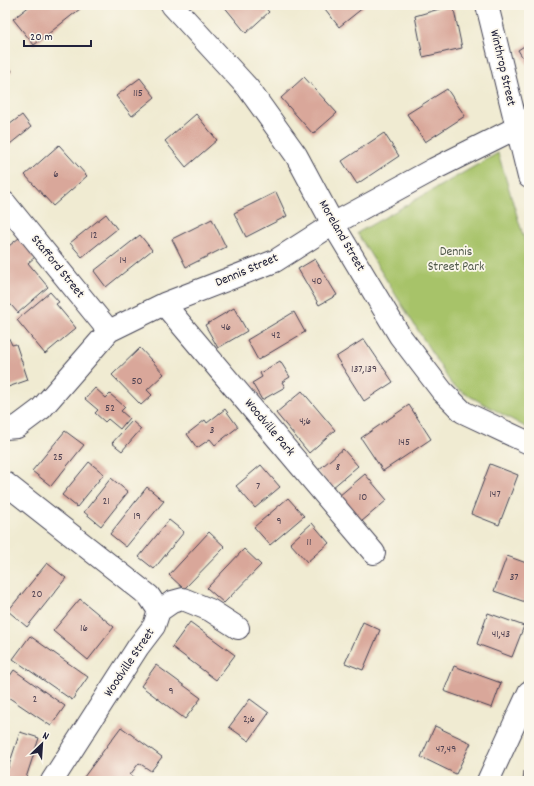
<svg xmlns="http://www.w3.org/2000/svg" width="534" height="786" font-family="Dekko,sans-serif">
	<rect width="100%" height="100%" fill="#fbf7ec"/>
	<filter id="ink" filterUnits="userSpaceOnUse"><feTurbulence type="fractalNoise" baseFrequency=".025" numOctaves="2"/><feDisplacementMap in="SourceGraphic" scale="8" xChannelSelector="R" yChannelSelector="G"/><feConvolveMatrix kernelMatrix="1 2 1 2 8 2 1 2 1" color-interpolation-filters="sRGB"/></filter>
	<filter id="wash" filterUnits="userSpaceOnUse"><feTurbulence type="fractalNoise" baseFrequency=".012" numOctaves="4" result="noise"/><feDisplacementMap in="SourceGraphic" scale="16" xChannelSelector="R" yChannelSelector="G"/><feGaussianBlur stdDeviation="0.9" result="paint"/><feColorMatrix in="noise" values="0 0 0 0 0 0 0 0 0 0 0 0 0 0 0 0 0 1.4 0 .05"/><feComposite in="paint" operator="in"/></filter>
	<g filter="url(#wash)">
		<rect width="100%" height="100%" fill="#f0ebd2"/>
		<path fill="#a7c369" stroke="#647252" d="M498,153l31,102v174l-65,-36 -12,-8 -95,-152z"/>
		<g id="blocks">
			<path fill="#d9a79a" d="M31,5h54l-51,40 -21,-26z
				M223,5h40l6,7 -23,21z
				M322,5h40l2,2 -25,20z
				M453,5l9,43 -39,9 -8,-41z
				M529,43v25l-11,-18z
				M5,62l7,9 -7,6z
				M304,77l33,36 -24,21 -32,-36z
				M140,78l15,19 -23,19 -16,-20z
				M447,89l18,27 -40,26 -18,-28z
				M196,114l21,26 -31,27 -21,-26z
				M22,115l9,12 -26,21v-20z
				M384,133l15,23 -42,28 -15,-23z
				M59,145l28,31 -34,30 -28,-31z
				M276,192l11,24 -41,21 -12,-24z
				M106,214l11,15 -35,28 -12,-14z
				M212,219l14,28 -40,20 -14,-28z
				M140,235l12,15 -46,37 -12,-16z
				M19,238l16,19 -7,6 20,24 -30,26 -13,-15v-32l2,-2 -2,-2v-13z
				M315,259l22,36 -18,10 -21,-36z
				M50,292l9,10 -3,2 20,24 -31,26 -28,-34z
				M234,308l13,23 -29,17 -13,-23z
				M294,312l11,20 -47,28 -11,-20z
				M5,330l7,15 4,-1 12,36 -23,8z
				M364,339l29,43 -29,19 -28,-44z
				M140,348l24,26 -17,16 5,5 -11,10 -29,-30z
				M280,361l10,16 -8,5 3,5 -23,13 -10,-17 10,-6 -2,-4z
				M95,388l11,10 4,-4 15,13 -4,4 8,7 -9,11 -12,-10 -3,3 -10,-9 3,-3 -13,-11z
				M302,391l33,39 -26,23 -33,-40z
				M409,405l22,34 -48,32 -22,-33z
				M225,409l13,18 -23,18 -5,-6 -13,9 -10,-14 18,-14 2,3z
				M132,421l9,8 -19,22 -10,-8z
				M65,431l19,14 -33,41 -19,-15z
				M343,449l15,17 -26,22 -15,-17z
				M89,462l15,12 -27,33 -15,-12z
				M490,464l28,11 -19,50 -28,-11z
				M261,465l19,22 -25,21 -19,-22z
				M365,474l22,26 -26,22 -22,-26z
				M111,478l17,14 -27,34 -17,-14z
				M147,487l17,14 -38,46 -16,-13z
				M288,498l16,18 -34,29 -16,-18z
				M169,520l15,12 -30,37 -15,-12z
				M312,523l17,20 -22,19 -17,-19z
				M209,532l16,15 -41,42 -15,-14z
				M244,549l17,16 -37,38 -17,-15z
				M507,556l22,8 -1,39 -34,-12z
				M47,563l19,15 -39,49 -19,-16z
				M80,599l34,28 -26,33 -35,-29z
				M488,613l36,13 -12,31 -35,-13z
				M190,622l45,33 -19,25 -44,-33z
				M363,622l17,8 -17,40 -18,-7z
				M30,636l58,41 -16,23 -59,-41z
				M156,665l45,33 -16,21 -44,-33z
				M454,666l47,17 -9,25 -48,-17z
				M14,670l51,36 -14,20 -46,-31v-12z
				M250,699l19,14 -20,28 -20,-14z
				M435,726l36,17 -15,31 -35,-17z
				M121,727l41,30 -11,14 -12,-8 -9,12 9,6h-58z
				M20,732l19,6 -14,43h-19l-1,-4z
				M524,771h5v10h-6z"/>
		</g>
	</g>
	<g filter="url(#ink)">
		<use href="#blocks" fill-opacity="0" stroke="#414052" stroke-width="1"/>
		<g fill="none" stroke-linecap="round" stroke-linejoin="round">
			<defs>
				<path id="minor" d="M172,5l76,83 48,67 37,69 67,112 42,55 21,21 66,31
					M487,5l42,172
					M5,203l104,128
					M164,304l210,249
					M5,428l12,-1 24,-18 68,-78 55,-27 111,-43 58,-37 101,-55 82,-41 13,-9
					M5,483l144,113 10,15 -5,15 -16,21 -86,134
					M159,611l13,-9 11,-3 27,11 28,18
					M488,781l41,-89"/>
			</defs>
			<use href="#minor" stroke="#414052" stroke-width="24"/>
			<use href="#minor" stroke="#fff" stroke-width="22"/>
		</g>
	</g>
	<g text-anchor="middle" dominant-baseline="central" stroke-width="3.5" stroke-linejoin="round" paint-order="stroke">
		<g font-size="11" fill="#504353">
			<text x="138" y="94">115</text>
			<text x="56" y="175">6</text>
			<text x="94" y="236">12</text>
			<text x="123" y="261">14</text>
			<text x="317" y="282">40</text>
			<text x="226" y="328">46</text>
			<text x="276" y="336">42</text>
			<text x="364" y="370">137,139</text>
			<text x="137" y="382">50</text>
			<text x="110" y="409">52</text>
			<text x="305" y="422">4;6</text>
			<text x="212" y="431">3</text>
			<text x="404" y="443">145</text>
			<text x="58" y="458">25</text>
			<text x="338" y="468">8</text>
			<text x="258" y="487">7</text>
			<text x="495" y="495">147</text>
			<text x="363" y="498">10</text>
			<text x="106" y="502">21</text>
			<text x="137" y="517">19</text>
			<text x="279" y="522">9</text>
			<text x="309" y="543">11</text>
			<text x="514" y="578">37</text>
			<text x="37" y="595">20</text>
			<text x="84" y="629">16</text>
			<text x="501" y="635">41,43</text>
			<text x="171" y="692">9</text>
			<text x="35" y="700">2</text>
			<text x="249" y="720">2;6</text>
			<text x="446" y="750">47,49</text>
		</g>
		<g font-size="13" fill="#22223b" stroke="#fbf7ec">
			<text transform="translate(502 68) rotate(77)">Winthrop Street</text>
			<text transform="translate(341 236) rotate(60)">Moreland Street</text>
			<text transform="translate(57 267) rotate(51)">Stafford Street</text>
			<text transform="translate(247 271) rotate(-23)">Dennis Street</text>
			<text transform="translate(269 428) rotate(50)">Woodville Park</text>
			<text transform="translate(130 663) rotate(-56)">Woodville Street</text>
		</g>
		<g font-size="13" fill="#515a4b" stroke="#fbf7ec">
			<text x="456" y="252">Dennis<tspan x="456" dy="15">Street Park</tspan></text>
		</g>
	</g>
	<rect width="534" height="786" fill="none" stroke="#fbf7ec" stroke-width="20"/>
	<g transform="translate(42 744) rotate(25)" stroke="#fbf7ec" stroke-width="3" paint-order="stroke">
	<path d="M0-3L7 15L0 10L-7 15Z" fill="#22223b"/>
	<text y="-6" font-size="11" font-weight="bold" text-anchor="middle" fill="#22223b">N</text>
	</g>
	<path d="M24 40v6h67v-6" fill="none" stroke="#22223b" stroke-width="2"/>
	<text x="30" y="40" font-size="12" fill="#22223b" stroke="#fbf7ec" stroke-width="3" paint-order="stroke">20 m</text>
</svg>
